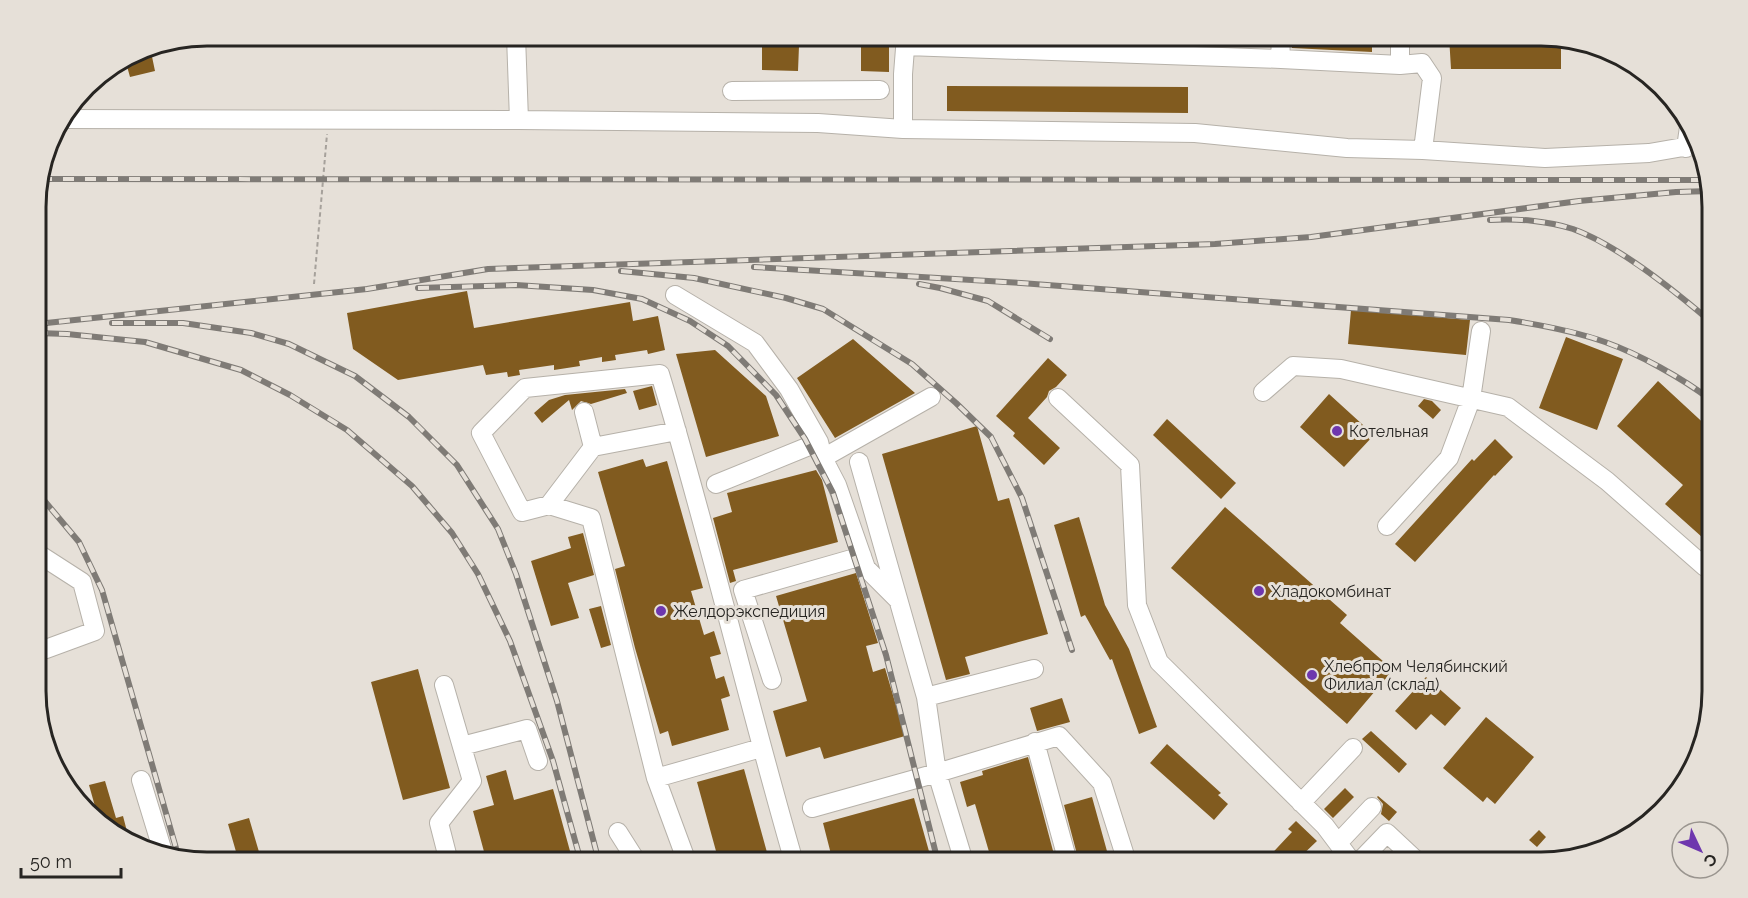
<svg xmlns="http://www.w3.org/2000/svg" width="1748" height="898" font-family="Raleway,sans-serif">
	<rect width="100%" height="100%" fill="#e6e0d8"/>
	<path fill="#815b1f" d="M1291,36h81v16l-80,-4z
		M1449,36h91l21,5v28h-110z
		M762,45l37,1 -1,25 -36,-1z
		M150,47l5,24 -25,6 -5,-18 17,-10z
		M861,47h28v25l-28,-1z
		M947,86l241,1v26l-241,-2z
		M467,291l7,37 156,-26 3,19 25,-5 7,34 -17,4 -1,-4 -32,5 1,5 -14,2v-5l-23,4 1,5 -26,4v-5l-35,5 1,5 -12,2 -1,-5 -21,3 -3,-10 -85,15 -45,-31 -6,-36z
		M1351,310l119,10 -4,35 -118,-11z
		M1566,337l57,22 -26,71 -58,-22z
		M853,339l62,54 -80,45 -38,-60z
		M715,350l51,46 13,40 -73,21 -30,-103z
		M1048,358l19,17 -11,12 -7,4 -2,6 -19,21 32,30 -16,17 -31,-29 2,-3 -19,-17z
		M1658,381l53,49 1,116 -47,-42 18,-19 -66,-59z
		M652,386l5,19 -18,5 -6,-19z
		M625,389l2,4 -36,11 -10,-3 -9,9 -3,-10 -27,23 -8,-10 15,-13 16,-5z
		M1329,394l45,41 -30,32 -44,-40z
		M1424,399l8,2 9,9 -8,9 -15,-13z
		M1167,419l69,64 -15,16 -68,-64z
		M977,426l21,75 11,-3 39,136 -83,23 5,17 -24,6 -64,-226z
		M1495,439l18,18 -18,19 -1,-1 -79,87 -20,-18 77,-85 2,2z
		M643,459l3,8 21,-6 36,127 -12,3 13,44 10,-4 7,23 -11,3 6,22 8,-3 6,20 -9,3 8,31 -57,16 -4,-15 -8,3 -25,-86 -20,-79 10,-3 -27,-94z
		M816,470l6,10 16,62 -105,28 3,11 -6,2 -17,-65 19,-6 -5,-19z
		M1225,507l122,108 -7,8 53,47 -46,54 -176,-156z
		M1079,517l26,88 24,44 28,78 -18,7 -27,-75 -2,1 -25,-45 -4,2 -27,-92z
		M583,533l11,42 -26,8 11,35 -28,8 -20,-65 40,-13 -3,-11z
		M856,573l22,70 -12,3 7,26 12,-4 20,68 -81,23 -4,-12 -34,10 -13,-46 34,-10 -31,-105z
		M601,606l10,39 -10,3 -12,-39z
		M418,669l32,119 -47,12 -32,-118z
		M1426,677l35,31 -16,18 -14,-12 -15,16 -21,-19z
		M1062,698l8,24 -33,9 -7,-23z
		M1486,717l48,40 -39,47 -8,-7 -4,5 -40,-34z
		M1371,731l36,33 -8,9 -37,-34z
		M1167,744l54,49 -3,2 10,9 -14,16 -64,-57z
		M1028,757l28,105h-64l-17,-58 -8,3 -7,-25 23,-7 -1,-4z
		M744,769l24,87 -21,6h-28l-22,-80z
		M506,770l8,30 39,-11 20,73h-64l-2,-9 -21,6 -13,-48 21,-6 -8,-29z
		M105,781l11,37 7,-2 7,27 -32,-26 -9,-32z
		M1345,788l9,9 -21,21 -9,-9z
		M1378,796l19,16 -8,9 -8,-7 2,-10 -6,-7z
		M1092,797l18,65h-31l-15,-57z
		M914,798l18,64h-99l-10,-39z
		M249,818l13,44h-23l-11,-38z
		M1296,821l21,20 -22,21h-31l28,-30 -4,-3z
		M1539,830l7,7 -9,10 -8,-7z"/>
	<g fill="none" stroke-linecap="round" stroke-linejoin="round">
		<defs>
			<path id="minor" d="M516,36l3,84
				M1400,36v29l22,-2 10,15 -9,72
				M906,46l375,13 -1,-23
				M1281,59l119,6
				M732,91l148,-1
				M63,119l456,1 299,3 85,6 292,4 152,15 76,2 122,8 104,-5 46,-8
				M903,129v-55l3,-38
				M1686,148l3,-21
				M675,295l80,48 34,46 30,53 4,16 14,27 29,83 32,32
				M1263,392l30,-26 48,3 167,38 99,74 98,86
				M1058,398l72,67 7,140 22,57 166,164 27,36
				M584,412l9,35
				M823,458l108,-61
				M859,462l67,235 11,76 27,89
				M716,484l103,-42
				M549,505l44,-58 84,-16
				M1387,526l62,-68 22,-59 10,-68
				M37,553l45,29 13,49 -49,18 -9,-2
				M772,680l-29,-90 119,-34
				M444,685l28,96 -33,42 10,39
				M926,697l108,-28
				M1035,742l33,120
				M462,746l65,-17 11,32
				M656,778l105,-30
				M141,780l22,72
				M1301,803l52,-55
				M812,808l125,-35 122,-37 43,47 25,79
				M618,832l19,30
				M1338,843l34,-36
				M687,862l-31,-84 -65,-260 -42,-13 -27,7 -41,-79 44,-45 135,-14c49,161 87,326 134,488
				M1359,862l28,-29 31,29"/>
		</defs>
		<use href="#minor" stroke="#b6b1a9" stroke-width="20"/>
		<path stroke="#a6a19b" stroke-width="2" stroke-dasharray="4.5 3" stroke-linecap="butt" d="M314,284l13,-150"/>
		<use href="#minor" stroke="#fff" stroke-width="18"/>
		<defs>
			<path id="rail" d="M41,179l1667,1
				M1490,220c26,-2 58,1 83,9 44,16 102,62 138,93
				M754,267l267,16 488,37c32,5 65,11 96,22 34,12 77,36 106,58
				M621,271l73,7 92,20 37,11 89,55 44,39 35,34 31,61 50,152
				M919,284l21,4 48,13 62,38
				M418,288l98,-3 77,5 49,9 48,22 38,25 48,49 29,44 28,54 53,162 52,207
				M112,323h71l68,10 38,11 66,32 54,41 48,48 41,64 18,45 41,127 42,161
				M37,324l330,-35 121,-20 727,-25 96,-7 268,-36 97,-9 35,-1
				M37,333l30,1 78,8 96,28 49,25 57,35 65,56 40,47 26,41 32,67 43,120 28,101
				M37,492l42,50 23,48 76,265"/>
		</defs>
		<use href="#rail" stroke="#7f7b76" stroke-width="6"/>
		<use href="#rail" stroke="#e6e0d8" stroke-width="4" stroke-dasharray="11" stroke-linecap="butt"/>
	</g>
	<g fill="#6e37ae" stroke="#e6e0d8" stroke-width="2">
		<circle cx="1337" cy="431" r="6"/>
		<circle cx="1259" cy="591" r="6"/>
		<circle cx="661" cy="611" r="6"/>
		<circle cx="1312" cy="675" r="6"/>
	</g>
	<g text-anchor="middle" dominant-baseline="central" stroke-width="6" stroke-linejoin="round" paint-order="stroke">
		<g font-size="16" fill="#272522" stroke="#e6e0d8" text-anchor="start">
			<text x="1349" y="431">Котельная</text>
			<text x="1271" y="591">Хладокомбинат</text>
			<text x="673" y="611">Желдорэкспедиция</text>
			<text x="1324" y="666">Хлебпром Челябинский<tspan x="1324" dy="18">Филиал (склад)</tspan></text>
		</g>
	</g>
	<path d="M0 0H1748V898H0ZM207 46H1541A161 161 0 0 1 1702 207V691A161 161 0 0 1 1541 852H207A161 161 0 0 1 46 691V207A161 161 0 0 1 207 46Z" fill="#e6e0d8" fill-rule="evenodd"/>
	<path fill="none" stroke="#272522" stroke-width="3" d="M207 46H1541A161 161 0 0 1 1702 207V691A161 161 0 0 1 1541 852H207A161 161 0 0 1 46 691V207A161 161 0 0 1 207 46Z"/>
	<g transform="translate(1700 850) rotate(134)"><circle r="28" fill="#e6e0d8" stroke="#9a958f" stroke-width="1.5"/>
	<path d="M0-4.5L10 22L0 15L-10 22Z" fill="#6e37ae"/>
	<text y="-9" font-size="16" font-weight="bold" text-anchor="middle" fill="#272522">С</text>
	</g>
	<path d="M21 868v9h100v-9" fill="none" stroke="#272522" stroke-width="3"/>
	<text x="30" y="868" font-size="18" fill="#272522" stroke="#e6e0d8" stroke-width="4.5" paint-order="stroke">50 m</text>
</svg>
